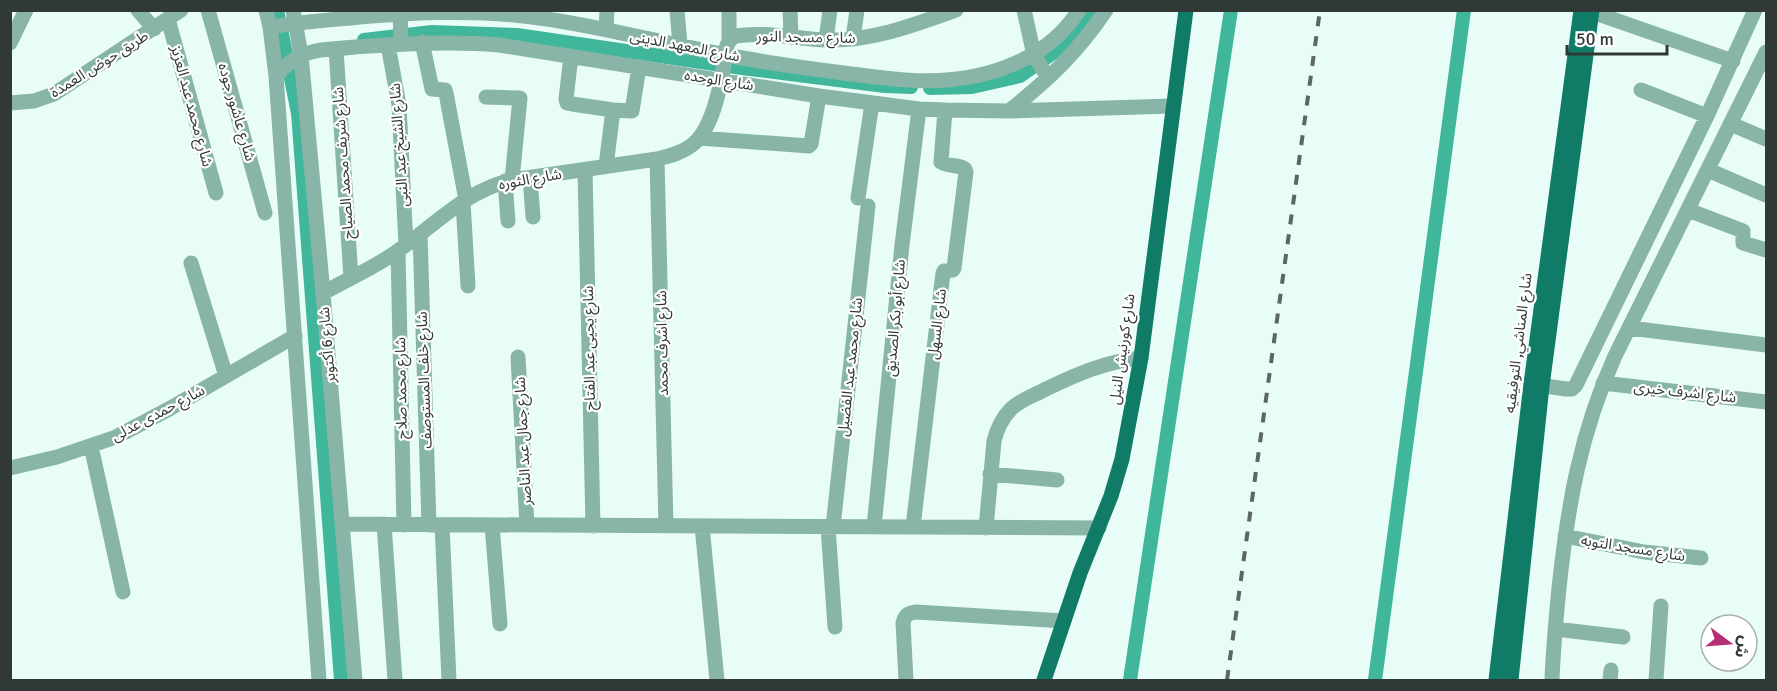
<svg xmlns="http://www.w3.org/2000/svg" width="1777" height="691" font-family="Signika,'Noto Sans Arabic',sans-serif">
	<rect width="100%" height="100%" fill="#e8fdf7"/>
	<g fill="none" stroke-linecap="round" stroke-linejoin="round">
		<path stroke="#40b69b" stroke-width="14" d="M277,10l21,103 43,567
			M364,40l68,-8 85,3 225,33 143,18 26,1
			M930,88l42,-1 48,-11 47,-33 25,-33
			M1130,680l101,-670
			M1375,680l89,-670"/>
		<path stroke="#89b5a8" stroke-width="15" d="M138,10l16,19
			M208,10l57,203
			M266,10l4,17 6,49 43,604
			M293,10l8,45 22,238 32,387
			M400,10l1,34
			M677,10l3,35
			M729,10v30
			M790,10l1,26
			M1024,10l10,45 14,23
			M1592,12l141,49
			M168,19l48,174
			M270,27c30,-5 60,-7 90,-10 51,-4 102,-7 154,-2 72,7 142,27 213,40 39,8 78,13 117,18 34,4 69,10 103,7 51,-4 104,-25 132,-70
			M606,30l1,-20
			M853,39l4,-29
			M826,40l4,-30
			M422,42l10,47 13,1 1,3 20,107
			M10,43l16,-33
			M388,45l11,60 7,140
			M336,49l15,229
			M571,56l-5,43 1,4 5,1 41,6 19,1 7,-44
			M276,76c7,-8 15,-16 25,-20 16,-8 37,-7 54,-9 49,-3 96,-6 144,-2l320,51 100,13 26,1 64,1 163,-5
			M1641,90l66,26
			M486,97l34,1 -8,82
			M10,103l24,-2 20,-7 127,-84
			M1009,111c40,-32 68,-58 97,-101
			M1731,124l35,15
			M699,138l110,8 2,-2 8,-48
			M657,159l9,367
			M606,166l7,-56
			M585,170l8,356
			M1708,170l58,25
			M530,178l3,39
			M505,181l3,40
			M858,198l14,-95
			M463,202l5,84
			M1688,210l55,21v12l23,7
			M420,234l9,291
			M398,252l6,273
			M191,263l35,113
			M323,293c25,-14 53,-26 76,-43 37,-26 68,-60 113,-70l145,-21c12,-3 25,-6 35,-14 20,-15 28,-56 32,-80 2,-12 0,-22 11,-29 30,-5 61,3 92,4 45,1 87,-15 129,-30
			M1630,328l136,17
			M518,357l9,168
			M1603,383l163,19
			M1531,384l35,5h6l4,-4 131,-269 48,-106
			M91,446l32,146
			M10,468l47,-11 59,-20 53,-28 126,-73
			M990,474l67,6
			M343,524l756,4
			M384,524l11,156
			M442,525l7,155
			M492,525l8,99
			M702,526l15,154
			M828,527l7,100
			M833,527l35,-321
			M874,527l28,-282 17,-136
			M913,527l30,-254 1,-2 9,-1 1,-2 12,-96 -1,-3c-7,-5 -17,-2 -24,-7l4,-52
			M986,528l8,-87c3,-12 8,-23 17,-32 9,-9 22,-13 33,-19 33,-16 60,-28 97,-32
			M1565,536l79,16 57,6
			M1555,629l68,8
			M906,680l-3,-57c2,-8 5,-10 13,-11l148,9
			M1552,680c1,-30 4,-61 7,-92 9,-84 21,-154 56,-232l151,-304
			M1610,680l1,-10
			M1656,680l5,-74"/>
		<path stroke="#107c67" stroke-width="15" d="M1044,680l36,-107 31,-77 11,-37 19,-101 45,-348
			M1496,680l35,-296 50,-374
			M1511,680l31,-294 50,-376"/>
		<path stroke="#5c6763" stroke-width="4" stroke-dasharray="10 10" stroke-linecap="butt" d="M1227,680l93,-670"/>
	</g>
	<g text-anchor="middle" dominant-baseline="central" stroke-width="4.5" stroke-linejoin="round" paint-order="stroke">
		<g font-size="15" fill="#313936" stroke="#fff">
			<text transform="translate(806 37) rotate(1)">شارع مسجد النور</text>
			<text transform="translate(685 46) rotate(11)">شارع المعهد الدينى</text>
			<text transform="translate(99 64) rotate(-32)">طريق حوض العمدة</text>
			<text transform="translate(719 80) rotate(9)">شارع الوحده</text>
			<text transform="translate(192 106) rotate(75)">شارع محمد عبد العزيز</text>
			<text transform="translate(237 112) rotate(74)">شارع عاشور جوده</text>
			<text transform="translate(399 145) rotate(-94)">شارع الشيخ عبد النبى</text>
			<text transform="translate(343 163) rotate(-94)">شارع شريف محمد الصياح</text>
			<text transform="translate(530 179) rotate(-10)">شارع الثوره</text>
			<text transform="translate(895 318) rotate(-85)">شارع أبو بكر الصديق</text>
			<text transform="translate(937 324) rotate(-83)">شارع السهل</text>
			<text transform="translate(662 343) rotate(-91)">شارع اشرف محمد</text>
			<text transform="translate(1518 343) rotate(-83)">شارع المناشي, التوفيقيه</text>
			<text transform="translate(327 345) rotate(-95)">شارع 6 أكتوبر</text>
			<text transform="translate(589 348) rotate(-91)">شارع يحيى عبد الفتاح</text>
			<text transform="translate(1122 349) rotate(-82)">شارع كورنيش النيل</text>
			<text transform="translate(850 367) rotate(-84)">شارع محمد عبد الفضيل</text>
			<text transform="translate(424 380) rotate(-92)">شارع خلف المستوصف</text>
			<text transform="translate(401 388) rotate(-91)">شارع محمد صلاح</text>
			<text transform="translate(1685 392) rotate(6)">شارع اشرف خيرى</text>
			<text transform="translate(158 413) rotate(-28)">شارع حمدى عدلى</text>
			<text transform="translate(523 441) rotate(-93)">شارع جمال عبد الناصر</text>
			<text transform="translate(1633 548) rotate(9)">شارع مسجد التوبه</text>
		</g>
	</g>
	<rect width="1777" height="691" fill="none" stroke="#313936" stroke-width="24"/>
	<g transform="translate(1729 643) rotate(106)"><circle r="28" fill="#ffffff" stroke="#adb0af" stroke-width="1.5"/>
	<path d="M0-4.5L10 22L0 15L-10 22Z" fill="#b62f72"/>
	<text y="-9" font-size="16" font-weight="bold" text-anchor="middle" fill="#313936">ش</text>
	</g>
	<path d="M1567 45v9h100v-9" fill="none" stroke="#313936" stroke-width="3"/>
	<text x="1576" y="45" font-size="18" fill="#313936" stroke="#ffffff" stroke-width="4.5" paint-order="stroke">50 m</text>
</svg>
